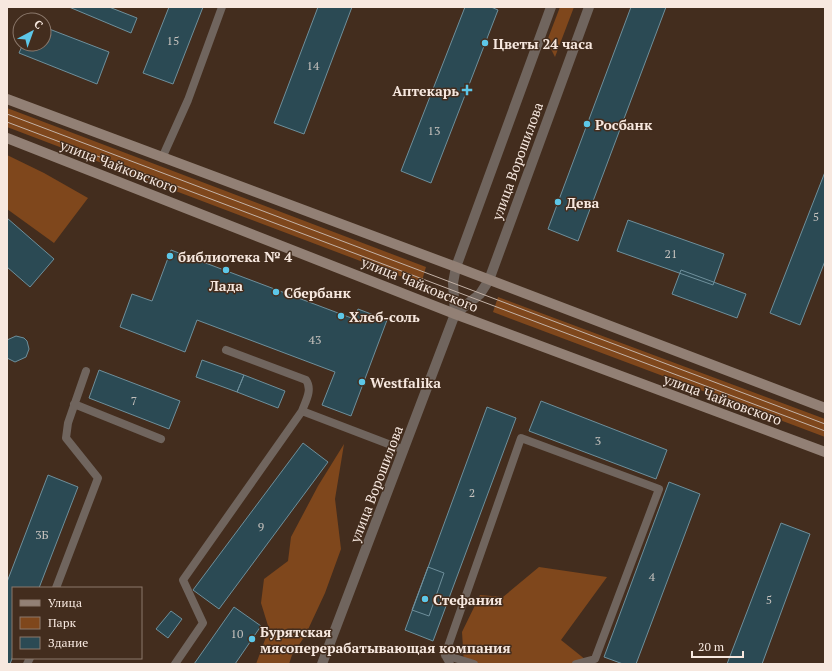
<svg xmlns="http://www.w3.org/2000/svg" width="832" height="671" font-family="'PT Serif',serif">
	<rect width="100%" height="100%" fill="#432d1e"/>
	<path fill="#7f471c" d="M560,7h14l-19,50 -8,-16z
		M7,108l419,159 -5,17 -414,-157z
		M7,155l37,18 44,25 -34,45 -47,-34z
		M498,297l327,122v18l-332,-125z
		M344,444l-9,55 6,50 -16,44 -20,43 -13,19 -3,9h-33l13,-35 -8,-26 3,-24 24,-18 3,-24 27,-51z
		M539,567l68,10 -46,63 30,24h-127l-2,-32 18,-37 23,2z"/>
	<path fill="#2b4a54" stroke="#6e8f9b" d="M69,7h40l28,11 -6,15z
		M169,7h34l-30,77 -30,-11z
		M318,7h34l-48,127 -30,-11z
		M465,7h26l7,3 -67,173 -30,-12z
		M631,7h35l-88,234 -30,-12z
		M44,27l65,25 -12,32 -78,-31 4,-9h21z
		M825,172v89l-25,64 -30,-12z
		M7,218l47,41 -24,28 -23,-20z
		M628,220l96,34 -11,31 -96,-34z
		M171,250l183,69 4,-10 29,11 -36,96 -29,-11 13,-33 -138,-52 -12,32 -65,-25 12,-33 20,7z
		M681,270l65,24 -9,24 -65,-24z
		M16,336l8,2 3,3 2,8 -3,8 -11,5 -8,-4v-18z
		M202,360l42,15 -7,17 -41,-15z
		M99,370l81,31 -11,28 -80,-31z
		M244,375l41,16 -7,17 -41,-16z
		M541,401l126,49 -11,29 -127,-48z
		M487,407l29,11 -83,223 -28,-11z
		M303,443l25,19 -109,147 -26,-19z
		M48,475l30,12 -39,101h-26v68l-3,8h-3v-82z
		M669,482l31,12 -64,170h-13l-19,-7z
		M781,523l29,11 -48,130h-35z
		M428,567l16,6 -15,43 -17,-6z
		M234,607l27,19 -26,38h-41z
		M171,611l11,8 -14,19 -12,-9z"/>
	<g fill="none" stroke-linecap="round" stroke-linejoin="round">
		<path stroke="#70655e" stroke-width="8" d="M162,158l26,-58 34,-93
			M226,350l80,30c7,10 -1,22 -4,31
			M74,404l87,35
			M56,588l42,-110 -32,-40 2,-15 18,-52
			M445,655l29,9
			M27,664l3,-6
			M175,664l28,-41 -20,-43 119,-169 102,39
			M450,664l-5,-9 76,-217 138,51 -64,170 -19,5"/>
		<path stroke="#70655e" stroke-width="10" d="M455,314l25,-20 9,-14 100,-273
			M322,664l133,-350 -2,-31 3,-16 95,-260"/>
		<path stroke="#928075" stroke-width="10" d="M7,99l449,168 369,141
			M7,138l448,176 370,138"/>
		<path stroke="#c3b2a7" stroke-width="1" d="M7,114l818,310
			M7,122l818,309"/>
	</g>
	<g fill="#5dc7e8" stroke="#432d1e" stroke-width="1.5">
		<circle cx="485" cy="43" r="4"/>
		<path d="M465 84h4v4h4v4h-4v4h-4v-4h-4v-4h4z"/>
		<circle cx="587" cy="124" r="4"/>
		<circle cx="558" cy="202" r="4"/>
		<circle cx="170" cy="256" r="4"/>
		<circle cx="226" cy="270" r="4"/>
		<circle cx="276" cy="292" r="4"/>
		<circle cx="341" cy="316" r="4"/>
		<circle cx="362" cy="382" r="4"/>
		<circle cx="425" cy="599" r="4"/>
		<circle cx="252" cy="639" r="4"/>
	</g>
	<g text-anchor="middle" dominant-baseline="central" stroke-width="3" stroke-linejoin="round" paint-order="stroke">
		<g font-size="12" fill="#c4c0bc">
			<text x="173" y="40">15</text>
			<text x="313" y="65">14</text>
			<text x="434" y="130">13</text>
			<text x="816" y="216">5</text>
			<text x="671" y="253">21</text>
			<text x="315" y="339">43</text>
			<text x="134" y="400">7</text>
			<text x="598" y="440">3</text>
			<text x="472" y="492">2</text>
			<text x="261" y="526">9</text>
			<text x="42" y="534">3Б</text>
			<text x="652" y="576">4</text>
			<text x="769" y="599">5</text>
			<text x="237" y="633">10</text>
		</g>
		<g font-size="14" font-weight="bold" fill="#f7e8df" stroke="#432d1e" text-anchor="start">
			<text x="493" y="43">Цветы 24 часа</text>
			<text x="459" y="90" text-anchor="end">Аптекарь</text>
			<text x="595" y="124">Росбанк</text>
			<text x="566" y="202">Дева</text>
			<text x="178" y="256">библиотека № 4</text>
			<text x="226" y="285" text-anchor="middle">Лада</text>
			<text x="284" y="292">Сбербанк</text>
			<text x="349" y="316">Хлеб-соль</text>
			<text x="370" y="382">Westfalika</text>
			<text x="433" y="599">Стефания</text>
			<text x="260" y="631">Бурятская<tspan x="260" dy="16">мясоперерабатывающая компания</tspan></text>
		</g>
		<g font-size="14" fill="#f7e8df" stroke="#432d1e">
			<text transform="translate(517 161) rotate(-70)">улица Ворошилова</text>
			<text transform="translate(119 166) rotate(21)">улица Чайковского</text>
			<text transform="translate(420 284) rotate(22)">улица Чайковского</text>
			<text transform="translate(723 399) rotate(20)">улица Чайковского</text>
			<text transform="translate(376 484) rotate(-69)">улица Ворошилова</text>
		</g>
	</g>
	<rect width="832" height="671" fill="none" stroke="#f7e8df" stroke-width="16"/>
	<rect x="12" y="587" width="130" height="72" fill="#432d1e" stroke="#8b786b"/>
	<rect x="20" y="600" width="20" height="6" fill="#928075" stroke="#8b786b"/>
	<text x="48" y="607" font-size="12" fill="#f7e8df">Улица</text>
	<rect x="20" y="617" width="20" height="12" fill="#7f471c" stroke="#8b786b"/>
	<text x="48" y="627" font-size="12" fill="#f7e8df">Парк</text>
	<rect x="20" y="637" width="20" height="12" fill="#2b4a54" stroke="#8b786b"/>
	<text x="48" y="647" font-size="12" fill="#f7e8df">Здание</text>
	<g transform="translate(32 32) rotate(41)"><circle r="19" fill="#432d1e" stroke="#8b786b"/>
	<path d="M0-3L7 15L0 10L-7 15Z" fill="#5dc7e8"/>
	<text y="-6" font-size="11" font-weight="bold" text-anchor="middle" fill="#f7e8df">С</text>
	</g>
	<path d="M692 651v6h51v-6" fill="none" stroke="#f7e8df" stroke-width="2"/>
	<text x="698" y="651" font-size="12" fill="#f7e8df" stroke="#432d1e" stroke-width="3" paint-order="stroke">20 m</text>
</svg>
